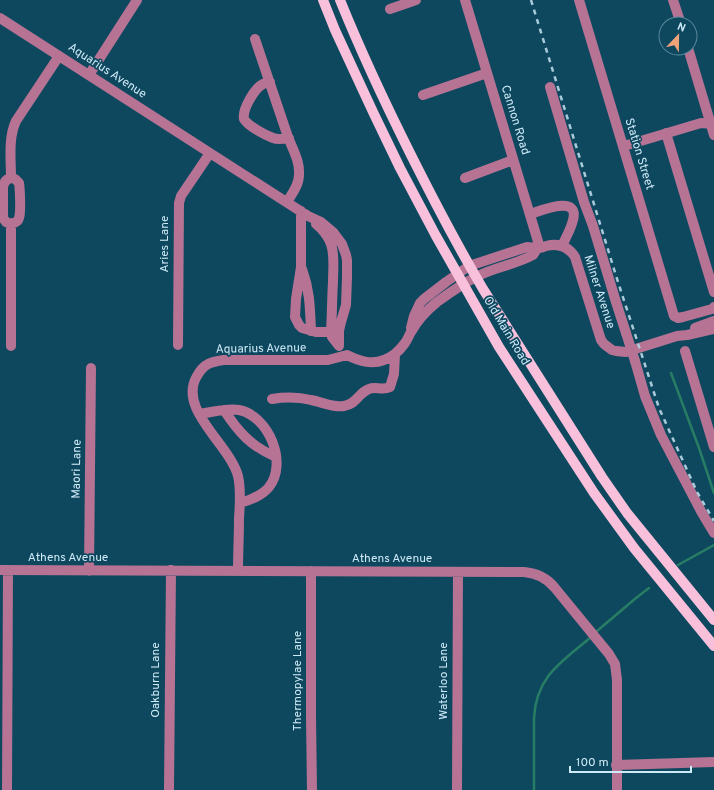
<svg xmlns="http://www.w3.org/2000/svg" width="714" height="790" font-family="Overpass,sans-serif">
	<rect width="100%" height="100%" fill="#0e485f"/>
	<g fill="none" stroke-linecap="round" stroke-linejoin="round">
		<path stroke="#287e64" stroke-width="2.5" d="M671,373l28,75 15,45
			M678,565l36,-20
			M597,631l39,-33 13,-10
			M534,790v-72c2,-41 27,-56 56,-80"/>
		<path stroke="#b67394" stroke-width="10" d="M465,0l75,248
			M579,0l95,316 4,2 5,-1 29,-8 2,-2
			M673,0l8,24
			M390,9l26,-9
			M0,18l308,198 13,6 12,10 9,12 4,11 1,5v17l-1,28 -5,17 -2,9v14
			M255,39c11,33 22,66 33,98 5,13 12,24 11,38 0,10 -7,19 -12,27
			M688,48l26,87
			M89,75l48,-75
			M270,82c-2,1 -5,1 -7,2 -8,4 -21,25 -19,35 4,7 21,16 29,19 5,2 10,1 16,0
			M550,87l34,115 9,24 23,76 10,31
			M423,95l64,-22
			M666,133l48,159
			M624,146l77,-23 13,1
			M11,178c0,-18 -3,-40 5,-57l43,-65
			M11,178l4,1 4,4c1,7 2,29 0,35 -1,4 -4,5 -8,6l-5,-2 -3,-4v-31c1,-5 3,-8 8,-9z
			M465,178l48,-18
			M301,211v56l-5,32 -1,18 4,8 3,3 14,4h15
			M530,214c10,-3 50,-20 43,6 -2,9 -7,17 -11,26
			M316,224c6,5 12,12 15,20 4,11 2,26 2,38 -1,16 -1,33 -2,50l1,5 7,9
			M302,269c8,22 8,39 9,62
			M411,328l3,-12 6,-13 4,-4 22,-17 23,-16 58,-19c4,0 7,1 10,1 3,0 7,-1 9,-2 12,-3 22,0 29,11l26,83 3,4 8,6 4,1 10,1 51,-16 10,-1 27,-6
			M695,328l19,-7
			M178,345l1,-142 2,-7 29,-43
			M11,346v-122
			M685,351l29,96
			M635,361l10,35 16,39 41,78 12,20
			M272,399c13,-2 26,-2 39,1 11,2 22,8 33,6 13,-2 14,-13 25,-17 7,-3 13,2 21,-2l4,-13 1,-20
			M224,410c15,23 27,36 52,47
			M200,414c11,-2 28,-6 39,-4 30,6 49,53 30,77 -7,9 -19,13 -29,16
			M0,570l524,2c13,1 23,6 31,16l54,66 6,10 2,16v110
			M238,570c0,-17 1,-34 1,-52 1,-13 2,-29 -1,-42 -8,-31 -61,-67 -41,-100 7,-13 14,-14 27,-16h104l19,-5c12,6 24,10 37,5 9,-3 16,-10 21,-17 3,-4 4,-8 6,-11 6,-11 16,-22 26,-30 11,-8 27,-19 39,-25 18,-10 39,-12 57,-22l2,-3 1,-4
			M89,571l2,-203
			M311,571v146l1,73
			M616,765l98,-3
			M7,790l1,-220
			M169,790l2,-220
			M457,790l1,-218"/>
		<path stroke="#f8c0da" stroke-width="10" d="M323,0l12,30 38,82 27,56 36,68 63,111 95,146 40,55 80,98
			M340,0c21,52 45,103 70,153 23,46 47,92 73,136l119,188 25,36 87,107"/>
		<path stroke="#a9cad9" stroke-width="2.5" stroke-dasharray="5 5" stroke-linecap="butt" d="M531,0l87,282 41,126 38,84 17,29"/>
		<path stroke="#b67394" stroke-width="10" d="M626,333l9,28"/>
	</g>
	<g text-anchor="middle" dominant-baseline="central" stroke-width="3.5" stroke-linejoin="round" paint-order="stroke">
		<g font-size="12" fill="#cfeaf7" stroke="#0e485f">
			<text transform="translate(107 71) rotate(33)">Aquarius Avenue</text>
			<text transform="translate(515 120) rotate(73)">Cannon Road</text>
			<text transform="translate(639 154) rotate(73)">Station Street</text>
			<text transform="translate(165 244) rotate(-90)">Aries Lane</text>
			<text transform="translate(599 292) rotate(72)">Milner Avenue</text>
			<text transform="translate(506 331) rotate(59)">Old Main Road</text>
			<text transform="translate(261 349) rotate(-1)">Aquarius Avenue</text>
			<text transform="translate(77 469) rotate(-89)">Maori Lane</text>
			<text x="68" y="558">Athens Avenue</text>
			<text x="392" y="559">Athens Avenue</text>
			<text transform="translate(156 680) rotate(-90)">Oakburn Lane</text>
			<text transform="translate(298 681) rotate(-90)">Thermopylae Lane</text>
			<text transform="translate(444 681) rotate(-90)">Waterloo Lane</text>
		</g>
	</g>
	<g transform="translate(678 36) rotate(22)"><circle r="19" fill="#0e485f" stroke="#5b899c"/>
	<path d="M0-3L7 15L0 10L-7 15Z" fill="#f0a278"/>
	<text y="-6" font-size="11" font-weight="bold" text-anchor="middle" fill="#cfeaf7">N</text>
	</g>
	<path d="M570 766v6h121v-6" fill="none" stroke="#cfeaf7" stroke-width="2"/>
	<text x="576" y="766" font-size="12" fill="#cfeaf7" stroke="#0e485f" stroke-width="3" paint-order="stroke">100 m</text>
</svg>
